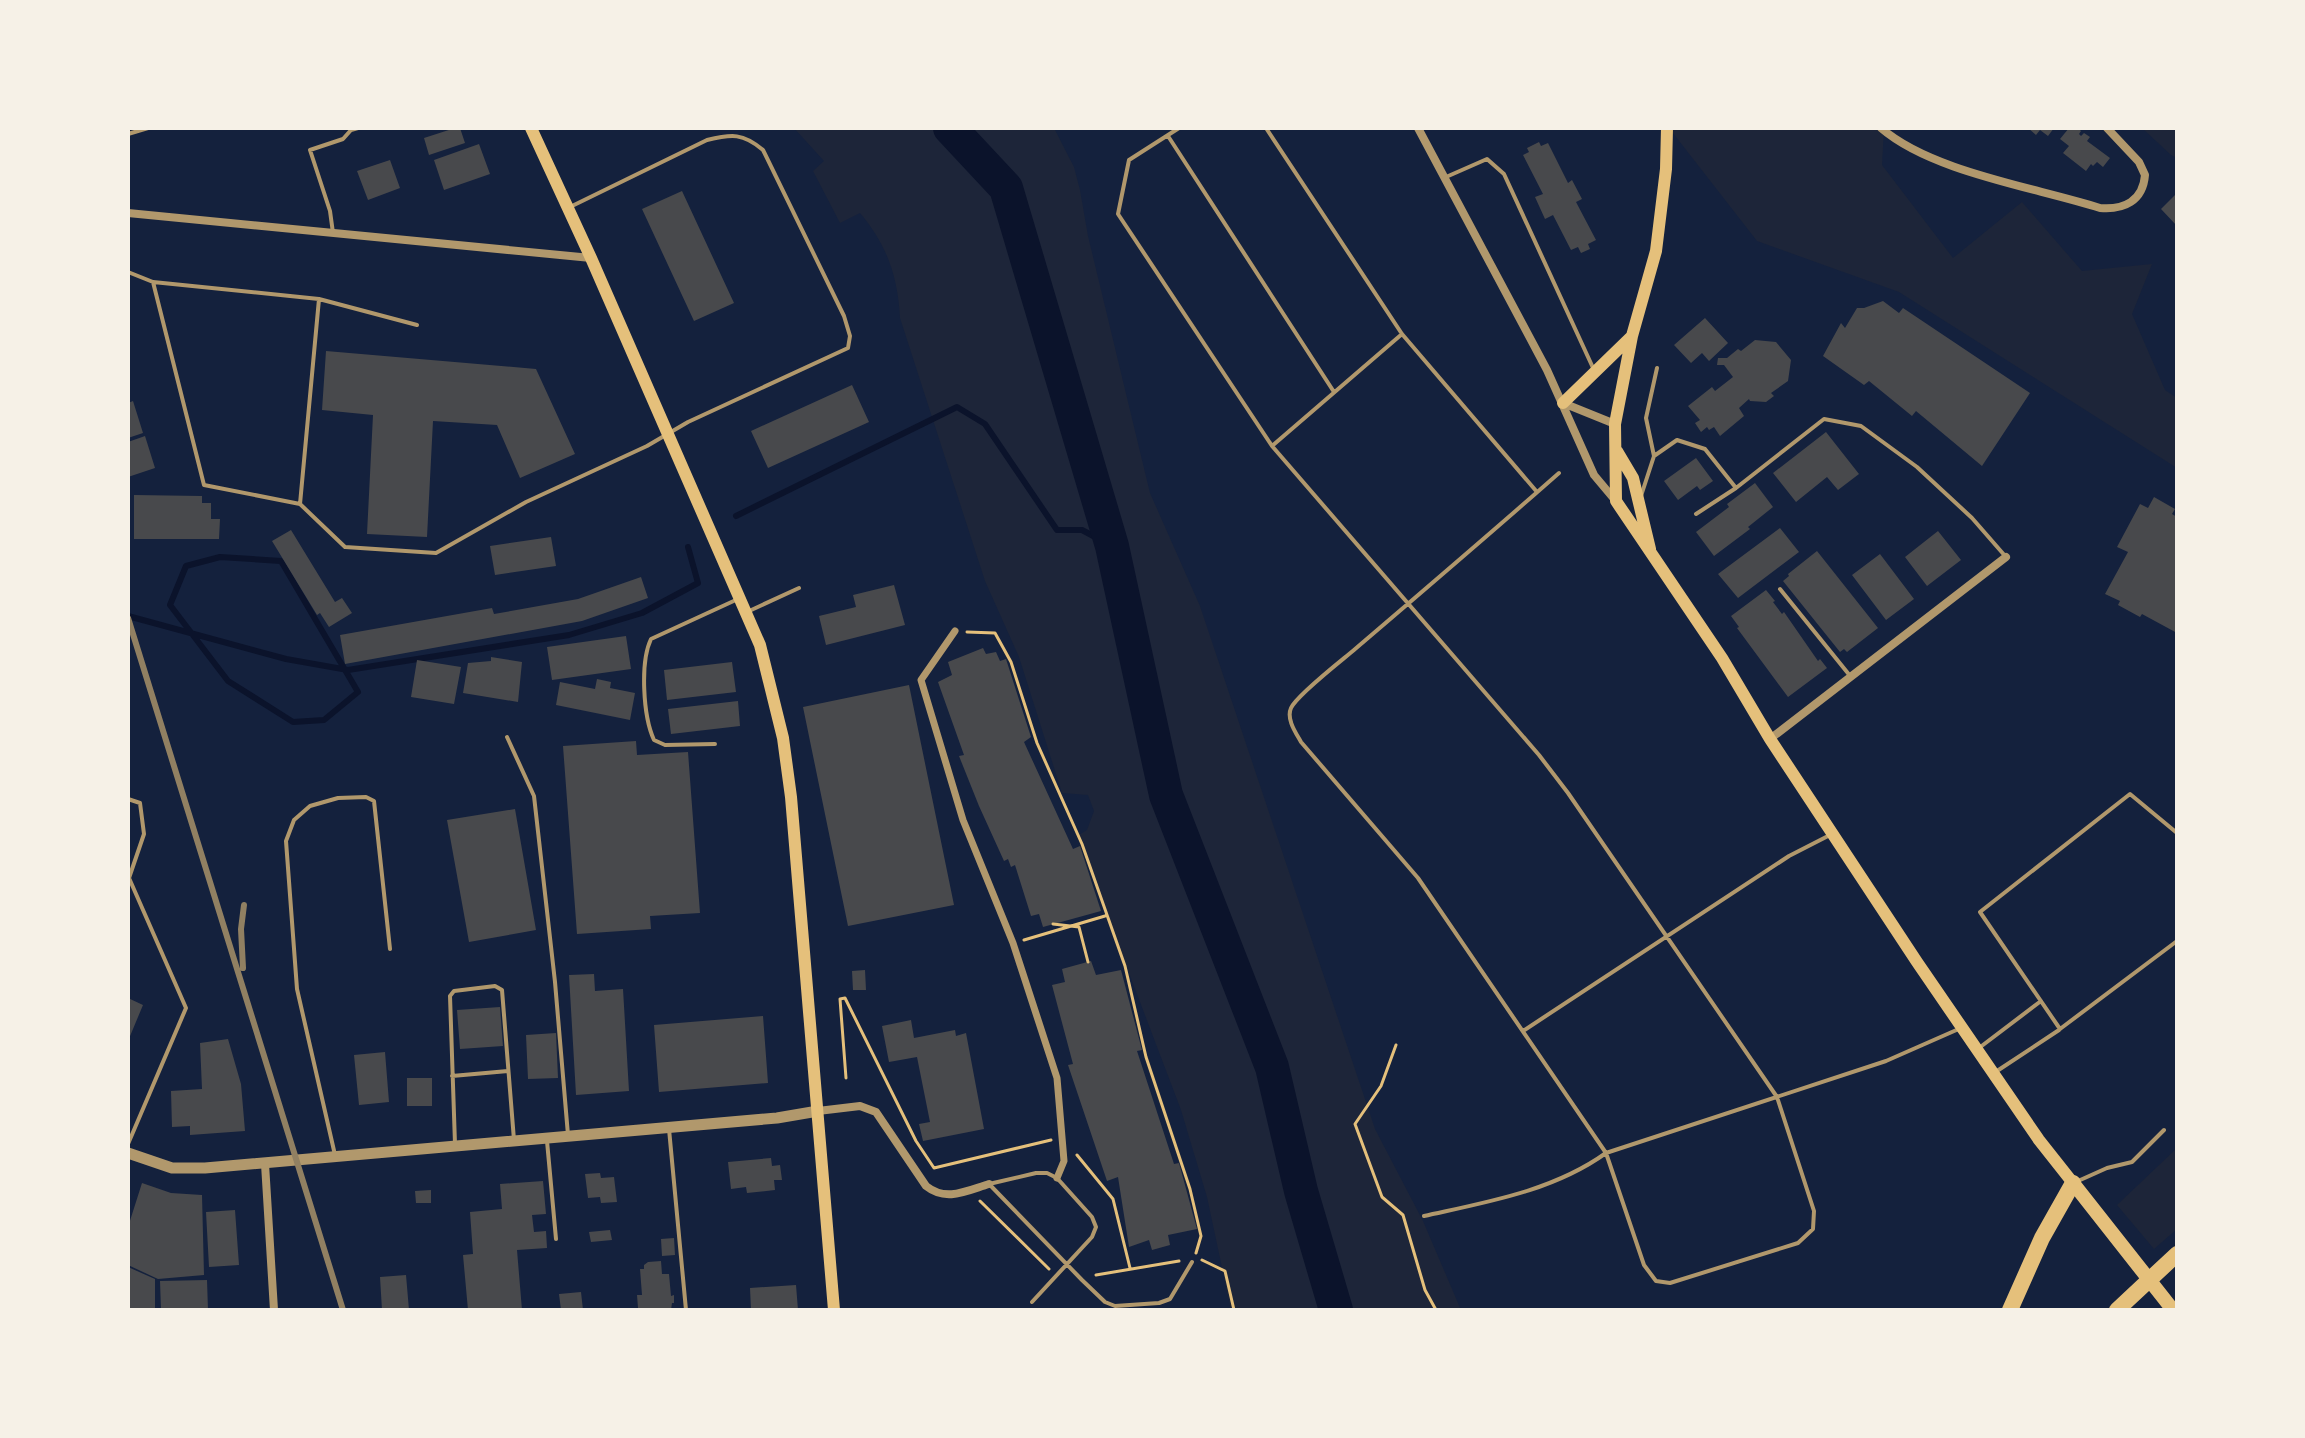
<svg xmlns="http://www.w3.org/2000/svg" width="2305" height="1438" font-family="'Fira Sans',sans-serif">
	<rect width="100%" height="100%" fill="#14213d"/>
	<path fill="#1d2539" d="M794,128h260l20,39 6,23 8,46 62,257 50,113 175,523 48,92 38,89h-230l-24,-113 -26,-87 -104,-274 10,-6 7,-19 -6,-16 -26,-2 -43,-136 -34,-76 -85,-263c-2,-41 -13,-73 -40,-105l-20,10 -27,-52 11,-10z
		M1669,128h215l-2,37 71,93 69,-56 60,69 70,-7 -20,50 33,76 12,8v70l-278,-176 -142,-51z
		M2142,128h35v30l-6,-3z
		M2177,1148v81l-23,20 -37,-44z"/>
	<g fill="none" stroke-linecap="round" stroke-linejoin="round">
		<path stroke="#0b132b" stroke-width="6" d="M736,516l221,-109 28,17 72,106h25l30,16
			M220,557l61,4 77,131 -34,28 -31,2 -65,-41 -58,-76 16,-39z
			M128,616l158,43 62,11 221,-35 73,-22 56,-30 -10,-36"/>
		<path stroke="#0b132b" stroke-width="34" d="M950,128l56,60 106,358 54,249 106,272 29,124 35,119"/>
	</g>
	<path fill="#48494c" d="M455,128h5l5,15 -36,12 -5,-17z
		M2028,128h26l-6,8 -8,-6 -4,5z
		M2069,128h9l3,3 -2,3 2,2 3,-3 6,4 -3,4 23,17 -7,9 -6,-5 -4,4 -2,-2 -5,7 -23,-18 6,-7 -9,-7z
		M1539,142l2,4 7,-3 20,40 4,-3 10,19 -6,3 20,38 -8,4 2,5 -9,4 -3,-6 -7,3 -18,-35 -8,4 -10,-22 8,-3 -20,-39 6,-3 -2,-4z
		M479,144l11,30 -46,16 -10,-30z
		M390,160l10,28 -32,12 -11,-29z
		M682,191l52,112 -40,18 -52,-112z
		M2177,193v33l-16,-17z
		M1883,301l16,12 4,-5 127,85 -48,73 -66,-55 -4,5 -43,-35 -5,4 -41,-29 18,-33 4,5 12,-20h7z
		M1705,318l23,25 -19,18 -7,-8 -11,10 -17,-18z
		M1755,340l21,2 15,18 -3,21 -17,12 3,3 -8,6 -16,-1 -1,-2 -10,9 5,8 -24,20 -6,-9 -5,3 -2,-3 -6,5 -6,-9 5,-3 -12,-14 24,-19 3,4 18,-14 -9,-12h-7l1,-7h9l11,-9 3,2z
		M326,351l210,18 39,85 -55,24 -23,-53 -64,-4 -6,116 -60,-3 6,-119 -51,-5z
		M852,385l17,37 -101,46 -17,-37z
		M133,401l10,32 -15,5v-35z
		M1826,432l33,42 -21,16 -11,-13 -31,25 -23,-29z
		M145,436l10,32 -27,9v-35z
		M1696,458l17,23 -13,9 -3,-4 -19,14 -14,-19z
		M1755,483l18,24 -25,20 2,2 -36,27 -18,-24 33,-25 -2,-3z
		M134,495l68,1v7h9v16h9l-1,20h-85z
		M2154,497l21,12 -3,5 5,3v116l-35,-19 -2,3 -22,-12 2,-4 -15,-7 23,-42 -11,-5 23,-43 8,4z
		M1780,528l19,24 -61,46 -20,-24z
		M291,530l44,72 7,-4 10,15 -23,14 -9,-14 -3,2 -45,-74z
		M1938,531l23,29 -34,26 -22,-29z
		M551,537l5,29 -61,9 -5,-29z
		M1817,551l61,77 -31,24 -3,-3 -4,3 -57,-71 6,-5 -1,-2z
		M1880,554l34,45 -28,21 -34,-45z
		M641,577l7,21 -66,23 -237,43 -5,-29 152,-27 2,6 84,-15z
		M894,585l11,40 -79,20 -7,-29 37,-9 -3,-12z
		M1766,590l9,11 -2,1 9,12 2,-2 34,49 2,-2 7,9 -39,29 -51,-69 2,-1 -8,-11z
		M626,636l5,33 -79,11 -5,-33z
		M983,648l3,6 10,-2 4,9 6,-2 25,78 -7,5 49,107 7,-3 21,65 -58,16 -4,-13 -8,2 -16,-51 -4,2 -3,-8 -4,2 -25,-55 -20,-50 5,-1 -26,-73 14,-7 -4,-13z
		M491,657l31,5 -4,40 -55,-9 5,-30 23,-2z
		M417,660l44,7 -7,37 -43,-7z
		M732,662l4,30 -69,8 -3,-30z
		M597,679l14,3 -1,6 25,5 -5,27 -74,-15 4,-23 35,7z
		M909,685l45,220 -106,21 -45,-219z
		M738,701l2,25 -69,8 -3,-25z
		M636,741l1,14 51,-3 12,161 -50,3 1,13 -74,5 -14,-188z
		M515,809l21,121 -67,12 -22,-122z
		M1091,961l5,14 25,-5 21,80 -5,1 37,113 5,-1 18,66 -29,6 2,10 -18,5 -3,-10 -20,7 -11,-70 -11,4 -39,-116 5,-1 -21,-79 13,-3 -3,-13z
		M865,970l1,20h-13l-1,-19z
		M594,974l1,17 28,-2 6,102 -53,4 -7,-120z
		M128,998l15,7 -15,36z
		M500,1007l3,39 -43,3 -3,-39z
		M763,1016l5,67 -109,9 -5,-67z
		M911,1020l3,18 41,-8 1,6 10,-3 18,96 -61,12 -4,-17 11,-2 -13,-65 -28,5 -7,-36z
		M556,1033l2,45 -30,1 -2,-44z
		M228,1039l13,45 4,47 -55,4v-9l-18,1 -1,-36 31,-2 -2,-46z
		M385,1052l4,50 -30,3 -5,-50z
		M407,1078h25v28h-25z
		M771,1158l1,8 8,-1 2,15h-8l1,10 -28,3 -1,-6 -15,2 -3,-27z
		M600,1173l1,5 13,-1 3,25 -16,1 -1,-6 -12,1 -3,-24z
		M543,1181l3,33 -14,1 2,17 12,-1 1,17 -30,2 5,60h-54l-5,-55 10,-1 -3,-42 32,-3 -2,-25z
		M142,1183l29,10 31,2 2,80 -46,4 -30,-14v-38z
		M431,1190v13h-15l-1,-12z
		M235,1210l4,55 -30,2 -3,-55z
		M610,1230l2,10 -21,2 -2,-10z
		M674,1238l1,17 -13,1 -1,-17z
		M661,1261l1,13h7l2,22 3,-1v8h-2l-1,7 -33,-2 -1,-13h5l-2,-26h4v-4l4,-3z
		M128,1267l27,12v31h-27z
		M406,1275l3,35h-27l-2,-33z
		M207,1280l1,30h-47l-1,-29z
		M796,1285l2,25h-47l-1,-22z
		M581,1292l2,18h-22l-2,-16z"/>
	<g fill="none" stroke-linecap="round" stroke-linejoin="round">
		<path stroke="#e5c07b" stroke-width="3" d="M967,632l28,1 16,29 26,81 45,101 43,122 21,91 44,132 11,47 -5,17
			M1053,924l26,3 9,35
			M1024,940l81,-24
			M1396,1045l-15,41 -26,38 27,73 21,18 22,75 11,20
			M846,1078l-6,-79 5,-1 71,143 18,27 117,-28
			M1077,1155l36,44 17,69
			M980,1201l69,68
			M1202,1260l23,11 9,39
			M1096,1275l83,-14"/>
		<path stroke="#b1986c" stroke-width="4" d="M1179,128l-50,32 -11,54 154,232 267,309 29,38 209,304 37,114 -1,18 -15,14 -128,40 -14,-2 -12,-16 -38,-112 -188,-275 -117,-136c-5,-9 -15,-23 -10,-34 6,-13 50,-47 63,-58 69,-59 137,-117 205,-177
			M1266,128l136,206 135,158
			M128,134l20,-6
			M1168,136l166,256
			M1446,177l41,-18 17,15 90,196
			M128,191v22
			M333,233l-3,-22 -20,-61 33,-11 8,-9 7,-2
			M128,272l25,10
			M319,299l98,26
			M1272,446l130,-112
			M1654,456l23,-16 28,9 31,39
			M1641,496l13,-40 -8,-38 11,-50
			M300,504l-96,-19 -51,-203 166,17 -19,205 45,43 91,6 90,-51 121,-56 41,-24 160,-74 2,-12 -6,-20 -81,-166c-20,-17 -31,-16 -56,-10l-135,66
			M1696,514l40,-26 88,-69 37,7 56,41 55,51 34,39
			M1780,589l71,88
			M747,612l52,-24
			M507,737l27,59 21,186 13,153
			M715,744l-50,1 -11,-5c-11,-24 -14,-78 -3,-101l87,-40
			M128,799l12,4 4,31 -15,44 57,130 -58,136
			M2177,833l-47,-39 -150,118 80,117 117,-88
			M1523,1031l266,-175 41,-21
			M1979,1048l62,-47
			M1997,1071l62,-41
			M452,1076l56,-5
			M669,1129l17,181
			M547,1141l9,98
			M455,1144l-5,-148 4,-5 41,-5 7,4 12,150
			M335,1155l-38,-166 -11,-148 8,-21 16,-14 28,-8 28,-1 8,4 16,148
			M2078,1181l29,-13 25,-6 32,-32
			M989,1184l47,-11h11l10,5 35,39 4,10 -4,10 -60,65
			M990,1185l92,95 23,22 10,4 44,-3 11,-4 22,-37
			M1424,1216c63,-14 129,-25 182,-63l280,-92 75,-33"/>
		<path stroke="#b1986c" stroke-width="7" d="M955,631l-34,49 42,140 50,123 44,135 7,83 -7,17"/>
		<path stroke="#b1986c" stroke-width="8" d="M1418,128l129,242 47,105 21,25
			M1881,128c51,44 153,59 219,80 24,2 43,-7 45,-33l-6,-13 -32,-34
			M128,213l463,45
			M1563,403l52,21
			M1770,739l236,-182
			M818,1111l42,-5 16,6 50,74c20,16 40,5 63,-2
			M265,1164l9,146"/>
		<path stroke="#b1986c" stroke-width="11" d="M128,1153l44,15h33l572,-50 41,-7"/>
		<path stroke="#e5c07b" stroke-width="12" d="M531,128l60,130 169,387 23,93 8,59 43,513
			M1667,128l-1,41 -10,82 -24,85 -17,88 1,77 106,157 48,81 147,223 122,178 34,43
			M1563,403l69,-67
			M1617,451l16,27 17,71"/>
		<path stroke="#e5c07b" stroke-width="14" d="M2073,1183l100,127"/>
		<path stroke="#e5c07b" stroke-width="16" d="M2010,1310l32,-72 31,-55
			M2117,1310l60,-56"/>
		<path stroke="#918062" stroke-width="6" d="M128,618l215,692
			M243,968l-2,-39 3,-24"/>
	</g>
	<rect width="2305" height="1438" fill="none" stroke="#f6f1e7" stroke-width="260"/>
</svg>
